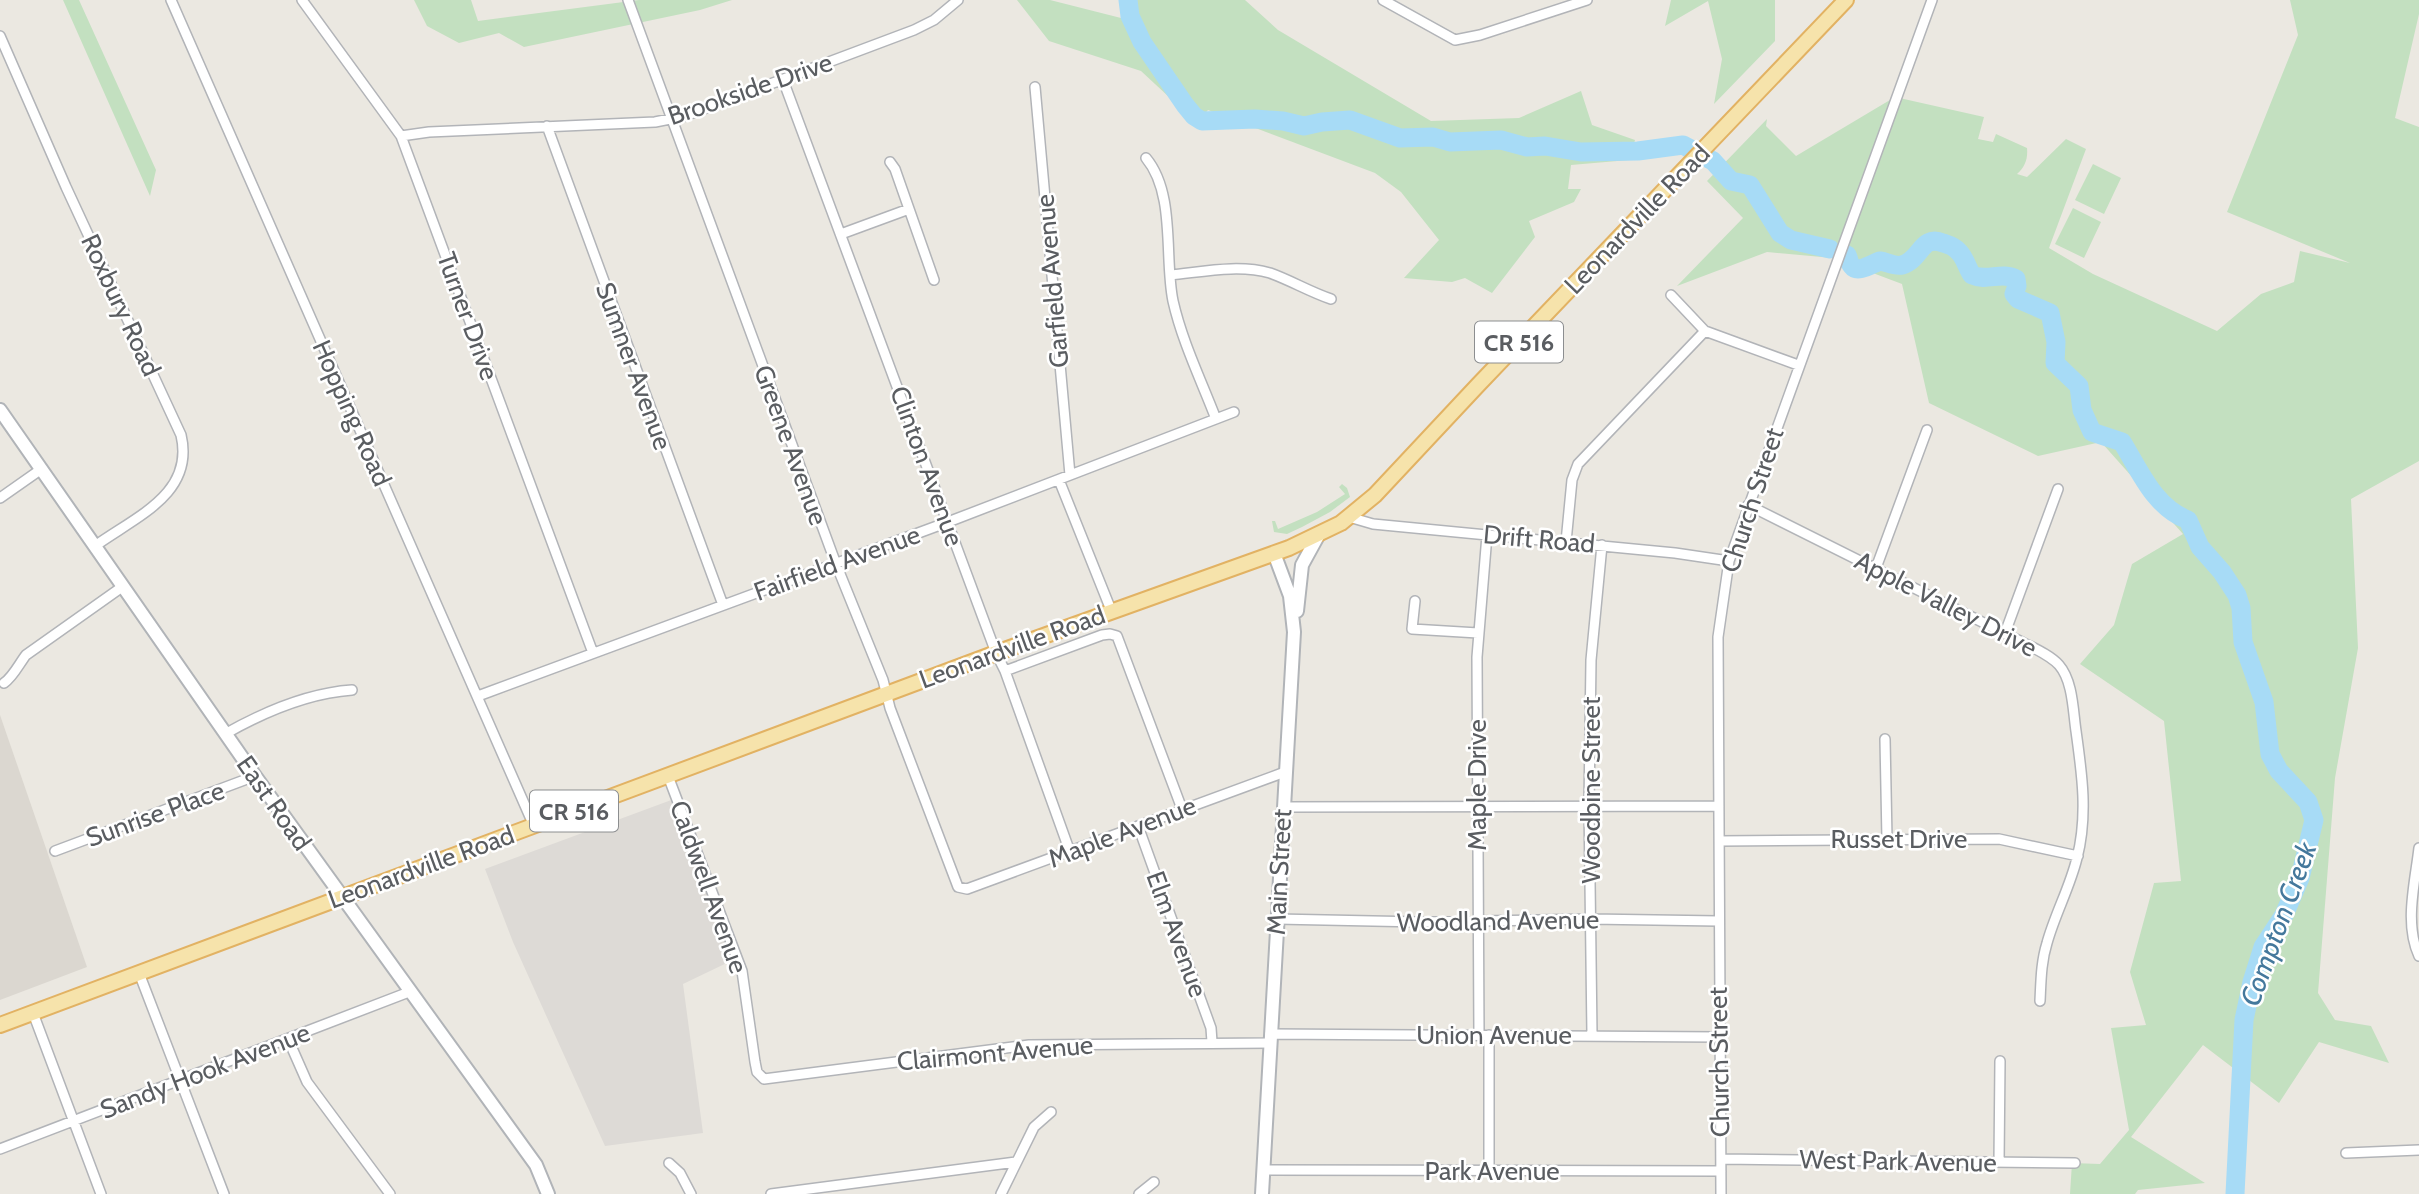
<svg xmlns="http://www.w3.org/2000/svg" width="2419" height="1194" font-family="Cabin,sans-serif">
	<rect width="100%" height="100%" fill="#ebe8e1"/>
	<path fill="#dddad6" d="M674,799l59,161 -50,24 20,149 -98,13 -92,-204 -28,-73z"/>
	<path fill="#dbd7d0" d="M0,715l87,252 -87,33z"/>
	<path fill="#c3e0c0" d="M63,0h16l77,170 -6,26z
		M414,0h57l7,21 161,-21h93l-32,10 -176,37 -25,-14 -40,10 -32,-17z
		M1017,0h33l71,18v-18h124l33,30 153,91 88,-3 62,-27 11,34 43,15 -6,20 -58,5 -3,24h13l-7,13 -45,19 6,16 -43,56 -27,-15 -13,4 -48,-4 35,-38 -38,-48 -26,-19 -167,-63 -11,13 -56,-52 -92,-30z
		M1671,0h104v41l-61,63 8,-45 -14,-58 -43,25z
		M2290,0h129v14l-24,104 24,9v334l-68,38 7,149 -23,130 -17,215 17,27 36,6 18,37 -70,-21 -40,61 -76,-58 -72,92 74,46 -67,7 -3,4h-65l2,-31 28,1 29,-34 -18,-102 35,-3 -16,-53 24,-89 27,-2 -17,-160 -84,-57 34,-39 18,-61 51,-30 -82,-92 -63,14 -109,-53 -27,-119 -69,-26 -66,-6 -90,34 66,-68 -36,-37 60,-62 -1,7 30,30 99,-59 89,20 -6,22 15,3 3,-8 31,14c1,11 -2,19 -10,26l10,3 39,-38 20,10 -37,99 44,26 124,57 44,-37 33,-12 6,-31 50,12 -123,-51 71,-177z
		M2093,164l28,14 -17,36 -29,-14z
		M2073,208l28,14 -17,36 -29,-14z
		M1342,484l5,4 3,9 -20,15 -28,15 -15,7 -13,-2 -2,-11h3l3,8 39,-17 28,-18 -6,-7z"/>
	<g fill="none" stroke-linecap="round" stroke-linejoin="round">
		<path stroke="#a7dbf6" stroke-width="19" d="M1128,0l2,16 12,26 43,63 9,11 8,5 53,-2 28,2 21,5 18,-4 28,-2 50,18 33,-1 17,5 51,-2 26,7 18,-1 36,6 57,-1 45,-6 30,16 18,20 19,4 30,48 11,7 39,9
			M1847,255c2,4 2,8 5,11 6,8 21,-3 28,-5 7,1 15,6 22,4 19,-5 19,-31 41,-22 6,2 11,3 15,8 7,6 9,17 14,24 15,7 30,-4 44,4l1,7 -3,8 4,5 32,14 6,29 -1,21 24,23 3,24 10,22 30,10c18,29 32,65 66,78l12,27 22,25 15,23 4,13 2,34 21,60 6,52 9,17 29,31 6,18 -14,58 -16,37 -21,32 -11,35 -8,38 -9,174"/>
		<defs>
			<path id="street" d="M171,0l363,826
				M302,0l99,136 192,517
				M628,0l208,564 47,116 7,28 68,179 9,2 318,-117
				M1383,0l72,40 25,-5 107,-35
				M0,36l66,151 115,248c14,59 -46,82 -86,111
				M783,80l213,573 9,18 65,181
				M1035,87l35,388
				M547,126l176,479
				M401,136l28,-4 226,-10 30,-6 229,-86 20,-10 24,-20
				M1146,158c30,36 18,100 27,143 9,40 28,79 43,118
				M890,162l5,7 39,111
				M841,234l68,-25
				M1170,275c32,-3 68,-11 100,-2 20,7 40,19 61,26
				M1671,295l34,36 93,34
				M1059,480l52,130
				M0,498l40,-28
				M1748,505l270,135c13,7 31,14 41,25 14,16 14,46 17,66 6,43 12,84 1,127 -7,29 -22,56 -30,85 -6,19 -6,38 -7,58
				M1349,517l24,7 302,29 54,8
				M1566,542l6,-62 6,-16 127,-133
				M1876,568l51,-138
				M1415,601l-3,28 66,4
				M2005,633l53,-144
				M1005,671l97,-36 8,-1 7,2 65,173
				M4,683c9,-6 15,-19 22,-28l96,-68
				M478,696l470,-174 286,-110
				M225,734c37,-21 84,-41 127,-44
				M1885,739l2,100
				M668,776l74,195 13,91 2,10 7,7 265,-34 241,-2
				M1283,807l436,-1
				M1138,826l73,202 1,14
				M1719,841l280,-2 79,17
				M2419,848c-4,35 -15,76 0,108
				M55,851l200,-75
				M1277,919l144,3 170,-3 127,2
				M139,973l85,221
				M33,1013l68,181
				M1270,1034l449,3
				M1479,1035l-2,-378 10,-122
				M1592,1035l-3,-230 2,-145 11,-115
				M288,1039l19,43 83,112
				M0,1149l409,-157
				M2346,1153l73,-3
				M1721,1159l354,4
				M1999,1162l1,-101
				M669,1163l11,10 11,21
				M1263,1170l458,1
				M1489,1171v-136
				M771,1194l245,-32
				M1001,1194l33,-67 17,-15
				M1139,1194l15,-12
				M1721,1194l-3,-557 11,-76 203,-561"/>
			<path id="secondary" d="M0,410l255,366 281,389 12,29
				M1297,611l5,-46 17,-31
				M1262,1194l32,-562 -4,-36 -16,-43"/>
			<path id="primary" d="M0,1025l996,-372 293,-105 52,-25 34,-28 103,-110 368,-385"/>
		</defs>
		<use href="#street" stroke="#b2b4b8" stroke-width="12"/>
		<use href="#secondary" stroke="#b1b4b8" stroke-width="16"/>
		<use href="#primary" stroke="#e2b263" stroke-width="18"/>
		<use href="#street" stroke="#fff" stroke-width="9"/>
		<use href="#secondary" stroke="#fff" stroke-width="12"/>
		<use href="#primary" stroke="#f6e3ab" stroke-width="14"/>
	</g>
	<g text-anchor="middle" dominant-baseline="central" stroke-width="5" stroke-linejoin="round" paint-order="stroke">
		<g fill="#fff" stroke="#8c8e90" stroke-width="2">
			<rect x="1475" y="321.5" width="88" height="41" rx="5"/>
			<rect x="530" y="790.5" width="88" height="41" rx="5"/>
		</g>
		<g font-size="24" font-weight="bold" fill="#5a5d61">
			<text x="1519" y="342">CR 516</text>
			<text x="574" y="811">CR 516</text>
		</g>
		<g font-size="26" fill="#5a5d61" stroke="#fff">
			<text transform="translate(750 89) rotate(-19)">Brookside Drive</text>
			<text transform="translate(1637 219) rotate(-46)">Leonardville Road</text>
			<text transform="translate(1052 281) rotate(-95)">Garfield Avenue</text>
			<text transform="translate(121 305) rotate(65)">Roxbury Road</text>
			<text transform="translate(468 316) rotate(70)">Turner Drive</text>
			<text transform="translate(634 366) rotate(70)">Sumner Avenue</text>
			<text transform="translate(352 413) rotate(66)">Hopping Road</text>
			<text transform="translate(791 445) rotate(70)">Greene Avenue</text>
			<text transform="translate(927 466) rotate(70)">Clinton Avenue</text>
			<text transform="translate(1752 500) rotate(-72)">Church Street</text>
			<text transform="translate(1539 539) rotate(5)">Drift Road</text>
			<text transform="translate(837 563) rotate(-20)">Fairfield Avenue</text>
			<text transform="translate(1946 604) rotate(27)">Apple Valley Drive</text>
			<text transform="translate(1012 647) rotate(-20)">Leonardville Road</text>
			<text transform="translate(1477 785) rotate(-90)">Maple Drive</text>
			<text transform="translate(1591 790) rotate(-90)">Woodbine Street</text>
			<text transform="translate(274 803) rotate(55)">East Road</text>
			<text transform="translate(155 814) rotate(-20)">Sunrise Place</text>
			<text transform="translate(1122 832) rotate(-21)">Maple Avenue</text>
			<text x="1899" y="839">Russet Drive</text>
			<text transform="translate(421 867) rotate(-20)">Leonardville Road</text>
			<text transform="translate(1279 872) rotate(-87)">Main Street</text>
			<text transform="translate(709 887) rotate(70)">Caldwell Avenue</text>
			<text transform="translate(1498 921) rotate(-1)">Woodland Avenue</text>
			<text transform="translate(1177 934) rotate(70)">Elm Avenue</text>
			<text x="1494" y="1035">Union Avenue</text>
			<text transform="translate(995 1053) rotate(-5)">Clairmont Avenue</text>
			<text transform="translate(1719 1062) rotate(-91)">Church Street</text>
			<text transform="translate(205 1071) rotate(-21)">Sandy Hook Avenue</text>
			<text transform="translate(1898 1161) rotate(1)">West Park Avenue</text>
			<text x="1492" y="1171">Park Avenue</text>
		</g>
		<g font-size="28" font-style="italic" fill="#44789c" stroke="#fff">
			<text transform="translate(2278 924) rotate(-70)">Compton Creek</text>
		</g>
	</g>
</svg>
